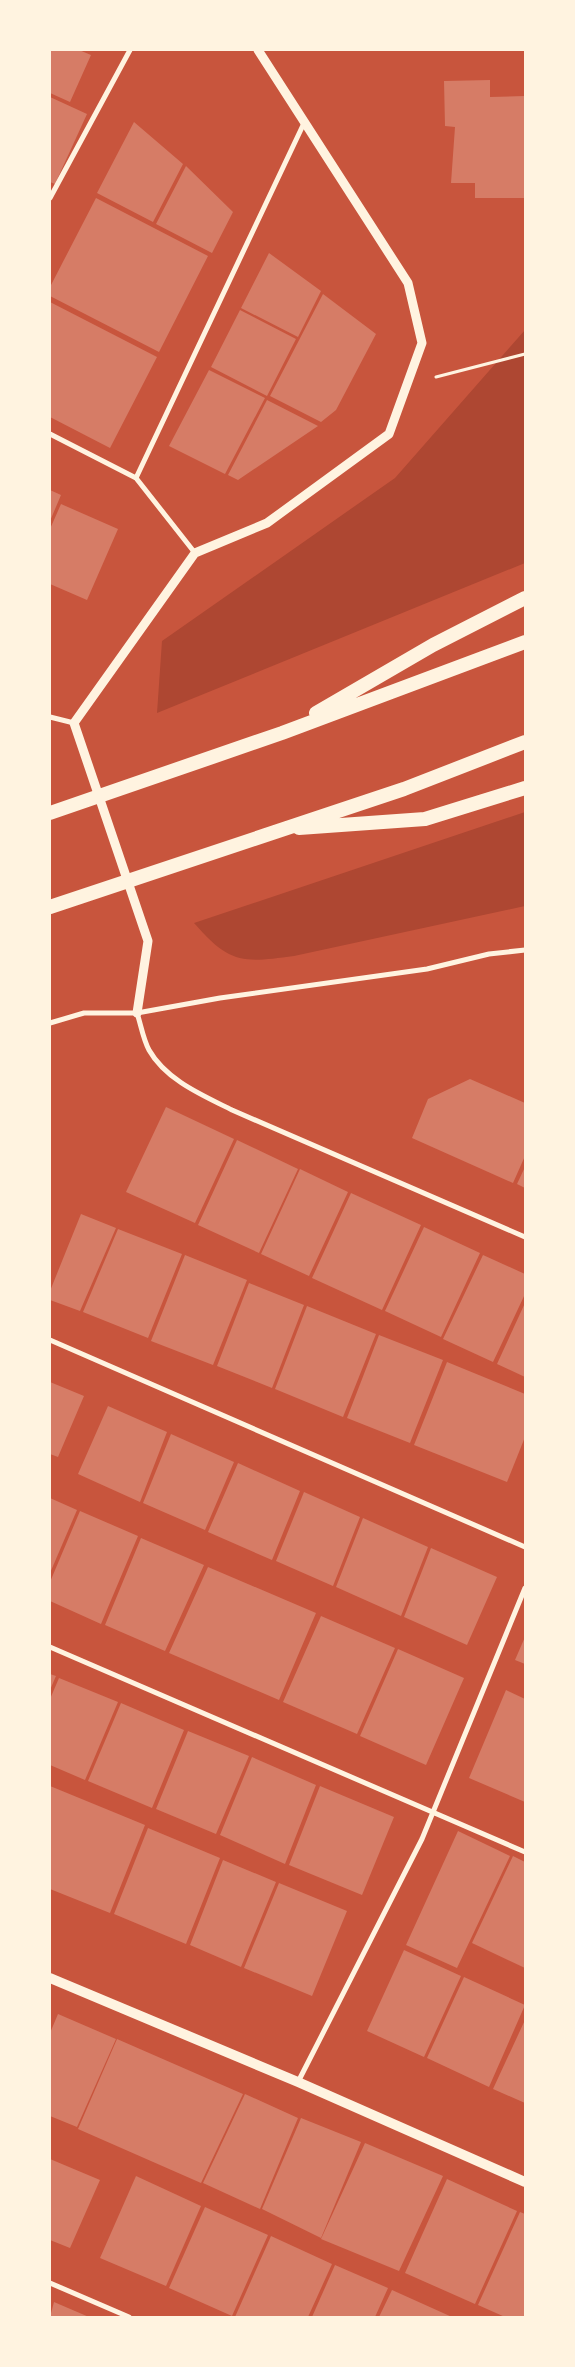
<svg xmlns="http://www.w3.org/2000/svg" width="575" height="2367" font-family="'Sofia Sans Condensed',sans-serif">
	<rect width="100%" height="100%" fill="#c8553d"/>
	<path fill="#ae4732" d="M525,330v233l-368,150 5,-72 233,-163z
		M525,812v94l-231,50c-52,7 -64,8 -100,-33z"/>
	<path fill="#d67c66" d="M50,50h29l12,5 -21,47 -20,-9z
		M490,80v17l35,-1v102h-50v-15h-24l4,-56 -10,-1 -1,-45z
		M50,97l37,17 -32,70 -5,-2z
		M134,122l49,42 -30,58 -56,-29z
		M186,166l47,46 -21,41 -56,-29z
		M96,198l112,58 -49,96 -109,-56v-9z
		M269,253l52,38 -23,46 -57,-29z
		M323,294l53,40 -40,76 -15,12 -51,-26z
		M50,302l107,55 -47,91 -60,-31z
		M240,310l56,29 -29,57 -56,-29z
		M209,370l56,28 -40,76 -56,-28z
		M267,400l51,26 -80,54 -10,-5z
		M50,490l11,5 -11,26z
		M61,504l57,25 -31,71 -37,-16v-55z
		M470,1079l55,24v53l-12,27 -101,-45 16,-39z
		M166,1107l68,32 -39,84 -69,-31z
		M237,1140l61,29 -39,84 -61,-28z
		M525,1167v21l-8,-4z
		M300,1169l48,23 -39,84 -48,-22z
		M351,1193l70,32 -39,85 -70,-32z
		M81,1214l35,14 -36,83 -30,-11v-9z
		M424,1227l56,26 -39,84 -56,-26z
		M118,1229l64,25 -34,84 -65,-26z
		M185,1255l62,25 -34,85 -62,-24z
		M483,1255l42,19v20l-32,68 -50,-23z
		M249,1283l55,22 -32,83 -55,-22z
		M525,1303v74l-28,-13z
		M307,1306l69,28 -33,83 -68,-28z
		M379,1335l64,25 -33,83 -63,-25z
		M447,1362l78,32v43l-18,45 -93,-37z
		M50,1382l34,14 -26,61 -8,-3z
		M108,1406l59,26 -27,70 -62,-28z
		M171,1434l63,28 -29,68 -62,-27z
		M238,1463l62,28 -28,69 -64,-28z
		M304,1492l56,25 -27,69 -57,-25z
		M50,1498l27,12 -27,63z
		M80,1511l58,25 -37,88 -51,-23v-19z
		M363,1518l65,29 -27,69 -65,-29z
		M141,1538l63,27 -39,86 -60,-26z
		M431,1548l66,29 -30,68 -63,-28z
		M208,1567l108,46 -37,87 -110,-47z
		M321,1616l74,32 -38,86 -74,-32z
		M525,1637v27l-10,-4z
		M398,1649l66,29 -38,87 -66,-29z
		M50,1674l6,2 -6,14z
		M59,1678l59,24 -33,78 -35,-15v-66z
		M506,1690l19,9v103l-56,-24z
		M121,1703l63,27 -32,78 -64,-27z
		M188,1731l61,25 -33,78 -60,-25z
		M252,1757l64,28 -31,79 -65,-29z
		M50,1786l95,39 -35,88 -60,-24z
		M320,1786l74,31 -32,78 -73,-30z
		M148,1828l72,30 -34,86 -72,-30z
		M458,1831l52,25 -53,112 -51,-23z
		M513,1856l12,6v106l-53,-25z
		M223,1860l53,22 -35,85 -51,-22z
		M279,1883l68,28 -35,85 -68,-28z
		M404,1950l57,26 -37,81 -57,-26z
		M464,1977l61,28 -36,82 -62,-29z
		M58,2014l58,25 -39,88 -27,-11v-83z
		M525,2020v83l-32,-14z
		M117,2039l126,55 -42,89 -123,-54z
		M245,2094l53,24 -38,91 -57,-26z
		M301,2118l60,24 -40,96 -59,-29z
		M365,2143l78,33 -44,95 -78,-32z
		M50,2159l50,21 -30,68 -20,-8z
		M136,2176l65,30 -35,80 -66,-28z
		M447,2179l70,32 -42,93 -70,-31z
		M205,2207l63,28 -36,81 -63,-28z
		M520,2212l5,2v103h-20l-27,-12z
		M271,2236l61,28 -24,53h-73z
		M335,2265l53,23 -13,29h-63z
		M392,2290l60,27h-73z
		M54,2302l35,15h-39z"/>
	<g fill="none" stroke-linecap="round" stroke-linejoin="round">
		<path stroke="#fff3e0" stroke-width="3" d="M436,377l89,-23"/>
		<path stroke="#fff3e0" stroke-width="5" d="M50,198l80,-148
			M50,434l86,44 59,75
			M136,478l169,-357
			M50,717l24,6
			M137,1013c4,12 6,26 12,37 17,30 53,45 83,60l293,127
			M50,1023l34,-10h53l83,-15 207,-29 62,-15 36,-4
			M50,1340l475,207
			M50,1647l475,205
			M298,2082l124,-243 103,-251
			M50,2283l79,34"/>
		<path stroke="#fff3e0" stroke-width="9" d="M137,1013l11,-72 -74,-218 121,-170 72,-30 122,-89 33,-91 -14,-60 -150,-233"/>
		<path stroke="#fff3e0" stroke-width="10" d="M50,1978l248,104 227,100"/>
		<path stroke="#fff3e0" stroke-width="14" d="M316,713l117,-68 92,-47
			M50,813l232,-80 243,-91
			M299,828l126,-9 100,-31
			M50,907l354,-118 121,-47"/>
	</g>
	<rect width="575" height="2367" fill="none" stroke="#fff3e0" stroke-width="102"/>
</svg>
